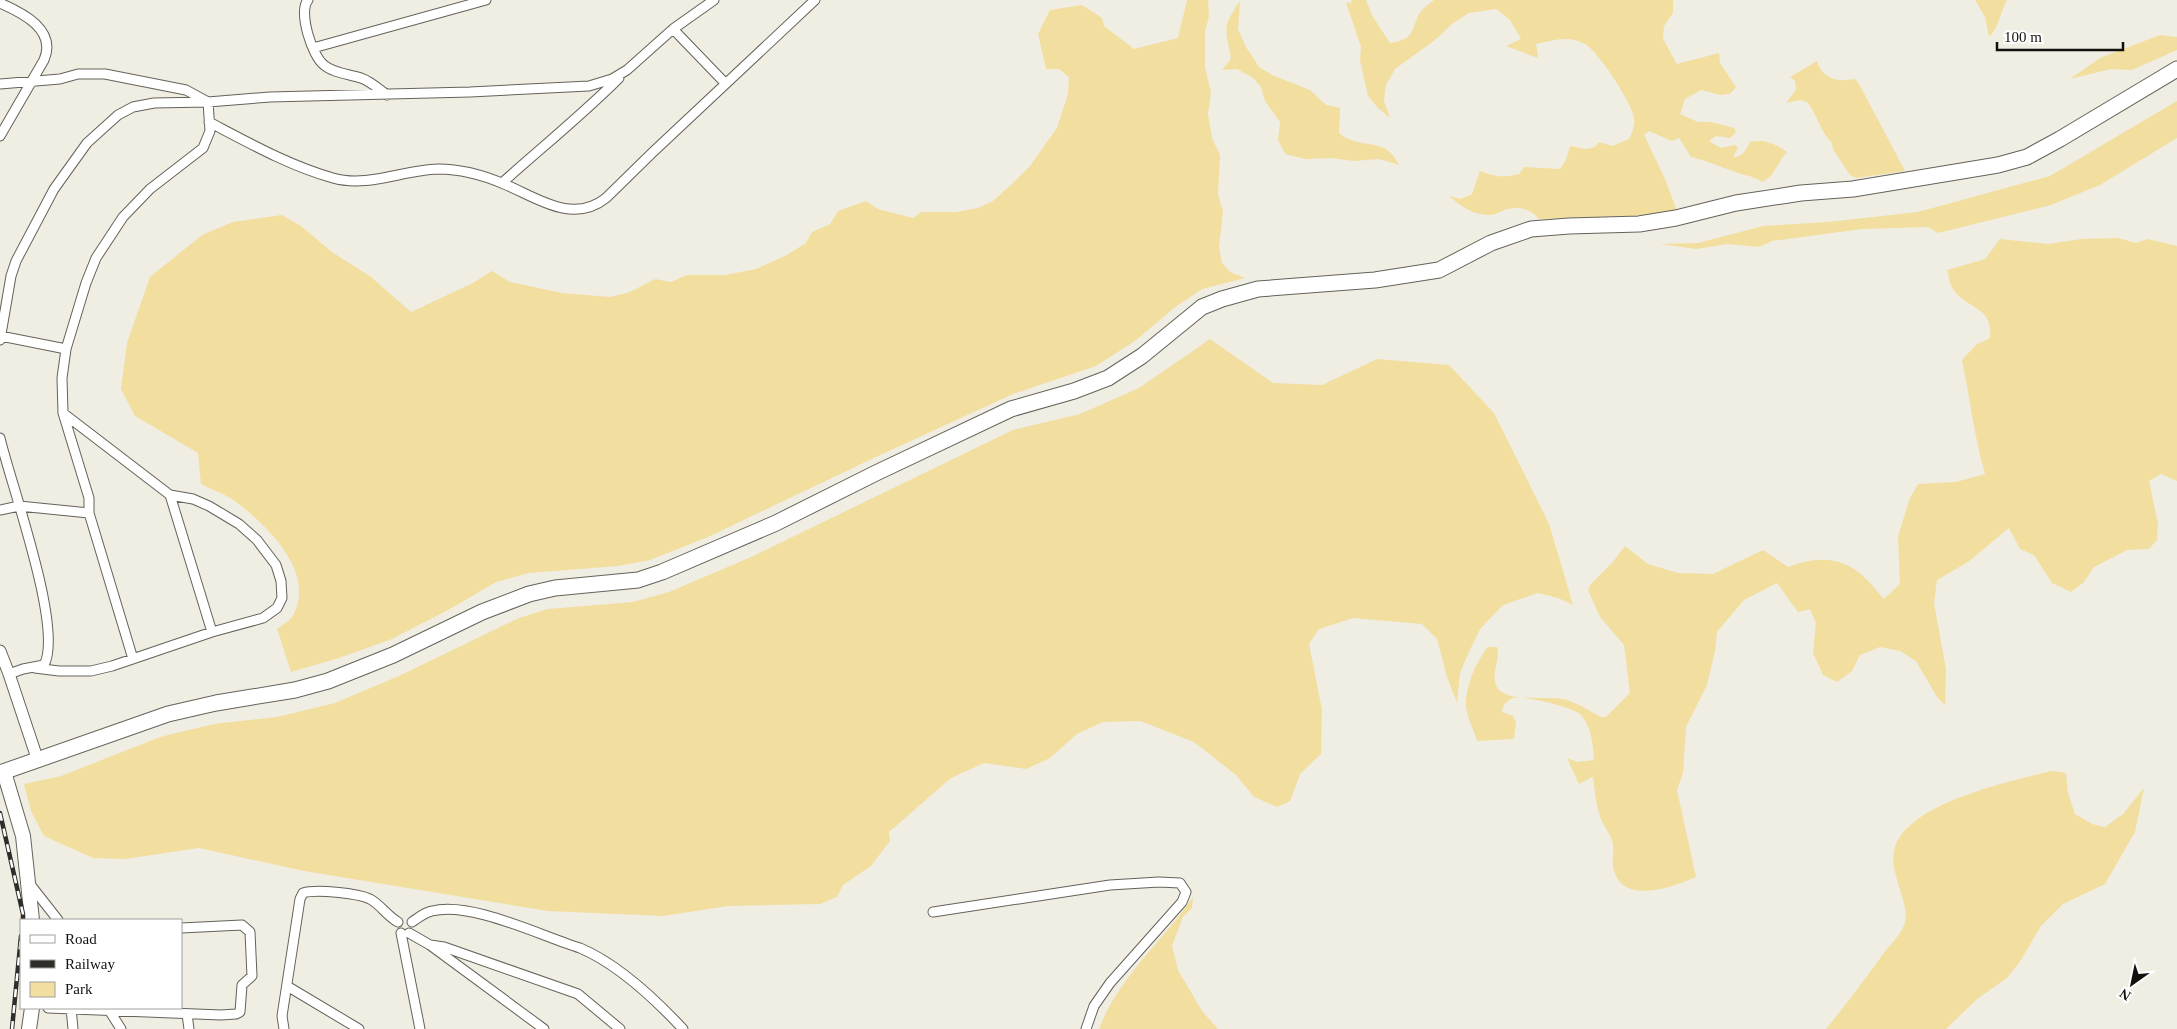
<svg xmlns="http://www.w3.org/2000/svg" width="2177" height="1029" font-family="'Times New Roman',serif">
	<rect width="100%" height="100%" fill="#f0ede3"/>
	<path fill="#f2df9f" d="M1187,0h21l1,16 -4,16v35l6,25 -3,22 4,24 8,17 -2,40 5,16 -4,36 3,16 8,9 15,6 -43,11 -28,19 -39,33 -39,25 -83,28 -137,63 -168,80 -58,23 -32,6 -89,7 -33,9 -46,27 -58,30 -53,19 -48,14 -14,-43c5,-4 12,-8 15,-12 26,-43 -25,-92 -56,-115 -10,-8 -24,-12 -35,-18l-3,-31 -63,-37 -14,-27 6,-46 23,-66 52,-42 31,-13 49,-7 19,11 31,26 39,25 40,35 62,-29 19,-12 18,11 52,11 48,4 20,-5 25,-13 16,3 16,-7h38l31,-6 31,-14 19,-12 6,-11 18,-8 8,-13 28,-10 12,8 35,9 8,-6h35l22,-4 15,-7 19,-17 18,-18 27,-38 11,-34 1,-17 -10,-8h-13l-8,-35 12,-24 32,-5 20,13 2,8 30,23 44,-11z
		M1351,0h15l7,17 17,26c24,-4 20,-9 29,-29 3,-5 10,-10 15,-14h239v13l-9,13 -1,13 14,25 42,-11 1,10 16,24 -6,7 -9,1 -20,-5 -16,9 -5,15 18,8h13l23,6 2,4 -6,6 -14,-2 -7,5 12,7 14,-3 3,3 -5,9c10,0 13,-7 17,-15 15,-3 25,2 37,10 -10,10 -12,25 -25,30 -10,-7 -20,-7 -30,-11 -16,-6 -25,-10 -41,-14l-12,-19 -7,3 -23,-10 -5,4 21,44 12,32 -22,4 -116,4c-9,-11 -21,-13 -35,-9 -5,2 -9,5 -14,5 -18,0 -29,-9 -41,-19l12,3 11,-5 8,-23c14,6 25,7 39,3l5,-7 36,2 6,-9 4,-14 16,3 9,-2 4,-5 13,4 17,-7c4,-8 6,-13 5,-22 -2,-14 -36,-66 -49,-73 -16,-9 -32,-4 -49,0l2,14 -32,-12 15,-7 -11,-19 -14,-11 -27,4 -17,11 -17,16 -40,29 -9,16 -2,16 6,17 -12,-10 -10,-12 -8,-36 1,-13 -15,-45 6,1z
		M1975,0h32c-7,12 -8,28 -18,37l-4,-20z
		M1240,1l-2,28 8,18 13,20 13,8 38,15 16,15 14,3 -1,25c23,19 45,1 60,32l-20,-6 -26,2 -22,-3 -25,1 -21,-5 -7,-14 2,-18 -15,-21 -4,-14 -8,-9 -16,-9 -15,1 9,-11c-5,-31 -10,-31 9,-58z
		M2160,35l17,2v13l-45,20 -21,-1 -41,10 30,-21z
		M1817,61c6,19 21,21 38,18l3,3 47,89 -49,7 -6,-3 -17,-26 -1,-6c-11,-10 -15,-29 -25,-41l-7,-2 -14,3 10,-13 -1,-9 -5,-4z
		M2177,101v37l-77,47 -49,20 -113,28 -10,-6 -66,2 -90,12 -13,6 -31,-3 -32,5 -36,-5 38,-1 65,-17 65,-4 90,-10 132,-36z
		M2118,238l18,5 12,-4 29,7v235l-16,-7 -12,7 9,43 -1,16 -8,9 -22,1 -33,17 -10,15 -13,10 -19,-9 -18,-28 -14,-6 -11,-21 -41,34 -31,18 -3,23 12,66 -1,36 -8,-8 -21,-36 -16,-10 -20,-4 -20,8 -8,16 -15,11 -14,-7 -10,-22 3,-30 -6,-14 -12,3 -21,-29 -33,17 -27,32 -2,19 -8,34 -21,42 -3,46 -6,17 19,87c-23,10 -72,28 -82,-6 -3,-10 1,-21 -2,-31 -3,-7 -8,-14 -11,-21 -5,-13 -6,-28 -8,-42l-14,7 -12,-26 10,4 17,-2c-1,-15 -2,-32 -13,-45 -7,-8 -58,-20 -68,-17 -6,2 -11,8 -11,14l11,4 3,6 -2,17 -37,2c-3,-11 -10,-23 -11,-35 -1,-18 10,-45 22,-59h9c4,12 -6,25 -1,38 7,20 53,9 71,15 12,4 23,11 34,17h5l24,-24 -6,-48 -24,-28 -12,-27 2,-5 22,-22 13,-17 23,18 30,9 35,1 50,-24 25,17c28,-11 56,-11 78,12 7,6 12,14 18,20l16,-15 -2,-48 12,-38 8,-14 38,-2 29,-8c-11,-38 -15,-76 -23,-114l14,-15 14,-7c3,-30 -19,-28 -35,-46 -5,-5 -6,-16 -8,-22l38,-11 15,-20 48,5 33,-5z
		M1210,339l63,44 49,2 55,-26 72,6 45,48 55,111 24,81 -15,-7 -20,-5 -35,12 -23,24 -11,23 -9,21 -3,30 -10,-26 -10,-38 -15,-15 -69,-6 -34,11 -10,15 13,66 -1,44 -21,20 -10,27 -13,6 -23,-10 -18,-22 -42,-33 -54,-21 -37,1 -26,12 -27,24 -24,11 -42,-6 -33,15 -62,54 1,9 -19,25 -28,19 -6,12 -17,7 -92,2 -65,10 -115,-5 -244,-40 -105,-23 -74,11 -32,-1 -49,-22 -13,-25 -7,-27 37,-8 99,-39 54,-13 63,-7 58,-14 66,-28 118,-57 29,-9 85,-7 36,-10 82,-35 262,-127 67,-16 59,-26z
		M2051,771l15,2 2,20 7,21 17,10 13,3 18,-13 21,-26 -9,44 -30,52 -42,20 -23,23 -19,33 -14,18 -30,21 -31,30h-120c21,-26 41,-52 60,-79 6,-7 15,-16 18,-25 8,-19 -15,-50 -10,-74 10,-48 116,-69 157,-80z
		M1193,897l-1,11 -9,9 -11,29 6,24 24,41 16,18h-119c19,-51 64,-88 94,-132z"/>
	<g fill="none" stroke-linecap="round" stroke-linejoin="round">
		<defs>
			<path id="minor" d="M308,0c-10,12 4,56 16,65 9,8 25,9 37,13 9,3 18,11 26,17
				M0,3c23,10 57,27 44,57l-44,76
				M673,29l52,54
				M313,48l173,-48
				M0,84l60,-5 18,-5h27l81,16 22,12 2,29 -7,17 -53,41 -27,28 -27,41 -10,25 -20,66 -4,29 1,35 26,85v15l44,146
				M209,122c40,21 81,44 124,56 34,10 70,-8 105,-9 23,0 45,6 66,15 32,13 68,41 102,14l47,-46 162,-152
				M502,183c39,-35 80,-68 117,-105
				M0,336l66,13
				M0,340l11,-64 5,-15 38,-72 33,-46 31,-28 15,-8 21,-4 54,-1 62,-5 200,-5 119,-6 23,-7 15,-9 46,-41 41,-29
				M63,413l107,82 42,137
				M0,438c10,44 64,191 44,227l-21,4 -14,5
				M0,510l19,-4 70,7
				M35,668l24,3h32l21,-5 100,-34 51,-14 14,-10 5,-10 -1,-17 -5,-16 -19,-25 -18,-16 -30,-18 -16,-7 -23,-4
				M29,883l29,37
				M933,912l177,-27 49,-3 21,1 6,9 -4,10 -72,81 -16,23 -8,23
				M412,922c6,-4 13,-10 20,-11 39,-10 109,25 148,37 38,16 75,51 103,81
				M401,933l19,96
				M409,933l21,12 114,84
				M430,945l14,2 134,47 42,35
				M287,986l72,43
				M48,1008l173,7 15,-1 4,-2 2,-27 10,-9 -2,-44 -8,-7 -61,3
				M71,1008l2,21
				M109,1010l12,19
				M187,1014l2,15
				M284,1029l-2,-13 18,-117 3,-6c13,-4 54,0 67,6 11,6 17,17 28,23"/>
			<path id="tertiary" d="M0,651l9,23 29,87"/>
			<path id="secondary" d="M4,772l19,64 9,84
				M29,1029l3,-21"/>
			<path id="primary" d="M0,773l168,-59 48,-11 79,-13 33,-9 65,-26 89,-43 47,-18 26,-6 83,-8 24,-8 114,-49 100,-50 135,-64 63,-18 34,-13 34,-22 60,-49 20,-8 36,-10 117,-9 64,-10 52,-27 40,-14 38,-3 70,-2 37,-6 60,-15 65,-10 52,-4 145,-24 29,-8 33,-18 117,-70"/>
		</defs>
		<use href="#minor" stroke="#65625a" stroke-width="11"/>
		<use href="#tertiary" stroke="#65625a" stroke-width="13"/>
		<use href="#secondary" stroke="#65625a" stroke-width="16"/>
		<use href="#primary" stroke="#65625a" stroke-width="17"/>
		<use href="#minor" stroke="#fff" stroke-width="9"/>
		<use href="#tertiary" stroke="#fff" stroke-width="11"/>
		<use href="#secondary" stroke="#fff" stroke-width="14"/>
		<use href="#primary" stroke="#fff" stroke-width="15"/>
		<defs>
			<path id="rail" d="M0,813l23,101v6
				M12,1029l9,-93"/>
		</defs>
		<use href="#rail" stroke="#2e2d29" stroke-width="4.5"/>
		<use href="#rail" stroke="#fff" stroke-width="2.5" stroke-dasharray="8" stroke-linecap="butt"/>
	</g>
	<rect x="20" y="919" width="162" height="90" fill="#ffffff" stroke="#a0a09f"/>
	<rect x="30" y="935" width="25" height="8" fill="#ffffff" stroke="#a0a09f"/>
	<text x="65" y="944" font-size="15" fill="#12110e">Road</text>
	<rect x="30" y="960" width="25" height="8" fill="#2e2d29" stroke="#a0a09f"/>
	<text x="65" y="969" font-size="15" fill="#12110e">Railway</text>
	<rect x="30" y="982" width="25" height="15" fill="#f2df9f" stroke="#a0a09f"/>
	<text x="65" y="994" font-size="15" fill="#12110e">Park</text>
	<g transform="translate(2132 984) rotate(213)" stroke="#ffffff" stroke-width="4" paint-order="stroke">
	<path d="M0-4L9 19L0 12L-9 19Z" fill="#12110e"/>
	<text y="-8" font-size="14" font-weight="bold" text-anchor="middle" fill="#12110e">N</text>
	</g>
	<path d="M1997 42v8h126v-8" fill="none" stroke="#12110e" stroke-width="2.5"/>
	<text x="2004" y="42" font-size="15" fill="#12110e" stroke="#ffffff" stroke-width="4" paint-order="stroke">100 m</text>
</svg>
